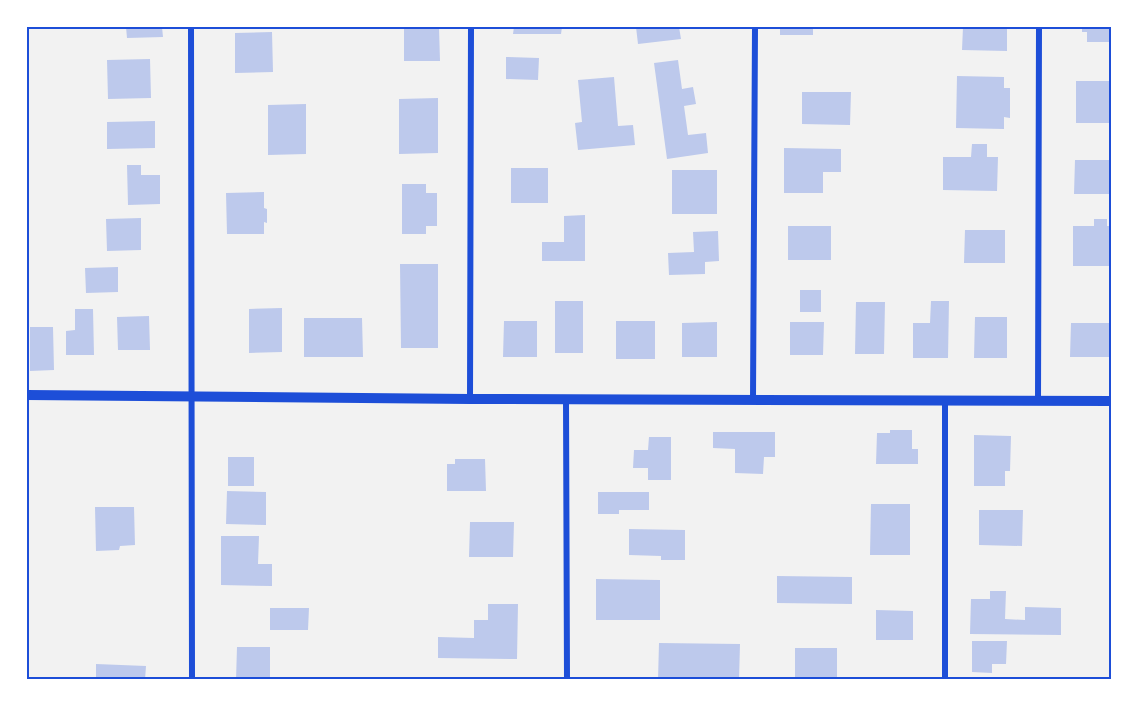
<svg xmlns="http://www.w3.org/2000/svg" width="1139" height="707" font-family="'Roboto Serif',serif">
	<rect width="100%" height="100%" fill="#f2f2f2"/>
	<path fill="#bdc9ec" d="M126,27h36l1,10 -36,1z
		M404,27h35l1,34h-36z
		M514,27h48l-1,7h-48z
		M636,27h43l2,12 -43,5z
		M780,27h33v8h-33z
		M963,27h44v24l-45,-1z
		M1082,27h30v15h-25v-10h-5z
		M272,32l1,40 -38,1v-40z
		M506,57l33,1 -1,22 -32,-1z
		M150,59l1,39 -43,1 -1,-39z
		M678,60l4,29 11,-2 3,17 -12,2 4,29 18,-2 2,20 -41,6 -13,-96z
		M957,76l47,1v11h6v30l-6,-1v12l-48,-1z
		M614,77l4,49 15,-1 2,20 -57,5 -3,-27 7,-1 -4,-42z
		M1076,81h35v42h-35z
		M802,92h49l-1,33 -48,-1z
		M438,98v55l-39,1v-55z
		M306,104v50l-38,1v-50z
		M155,121v27l-48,1v-27z
		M972,144h15v13h11l-1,34 -54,-1v-33h28z
		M784,148l57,1v23h-18v21h-39z
		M1075,160h37v34h-38z
		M127,165h14v10h19v29l-32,1z
		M511,168h37v35h-37z
		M672,170h45v44h-45z
		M402,184h24v9h11v33h-11v8h-24z
		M264,192v16l3,1v14l-3,-1v12h-37l-1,-41z
		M585,215v46h-43v-19h22v-26z
		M141,218v32l-34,1 -1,-32z
		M1094,219h13v7h5v40h-39v-40h21z
		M788,226h43v34h-43z
		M965,230h40v33h-41z
		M718,231l1,30 -14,1v12l-36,1 -1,-22 26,-1 -1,-20z
		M400,264h38v84h-37z
		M118,267v25l-32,1 -1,-25z
		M800,290h21v22h-21z
		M555,301h28v52h-28z
		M931,301h18l-1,57h-35v-35h17z
		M856,302h29l-1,52h-29z
		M282,308v44l-33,1v-44z
		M75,309h18l1,46h-28v-24l9,-1z
		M149,316l1,34h-32l-1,-33z
		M975,317h32v41h-33z
		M304,318h58l1,39h-59z
		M504,321h33v36h-34z
		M616,321h39v38h-39z
		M717,322v35h-35v-34z
		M790,322h34l-1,33h-33z
		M1071,323h41v34h-42z
		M30,327h23l1,43 -24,1z
		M890,430h22v19h6v15h-42l1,-31h13z
		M713,432h62v25h-11l-1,17 -28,-1v-24l-22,-1z
		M974,435l37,1 -1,35h-5v15h-31z
		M649,437h22v43h-23v-12h-15l1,-18h14z
		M228,457h26v29h-26z
		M455,459h30l1,32h-39v-27h8z
		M227,491l39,1v33l-40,-1z
		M598,492h51v18h-30v4h-21z
		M871,504h39v51h-40z
		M95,507h39l1,38 -15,1 -1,4 -23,1z
		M979,510h44l-1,36 -43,-1z
		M470,522h44l-1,35h-44z
		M629,529l56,1v30h-24v-4l-32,-1z
		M221,536h38l-1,28h14v22l-51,-1z
		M777,576l75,1v27l-75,-1z
		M596,579l64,1v40h-64z
		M990,591h16l-1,28 20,1v-13l36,1v27l-91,-1 1,-35h19z
		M488,604h30l-1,55 -79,-1v-21l36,1v-18h14z
		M270,608h39l-1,22h-38z
		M876,610l37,1v29h-37z
		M972,641h35l-1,23h-14v9l-20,-1z
		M659,643l81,1 -1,36h-81z
		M237,647h33v33h-34z
		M795,648h42v30h-42z
		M96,664l50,2 -1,14h-49z"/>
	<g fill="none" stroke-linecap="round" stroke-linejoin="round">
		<path stroke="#1d4ed8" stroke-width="6" d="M191,27l1,653
			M470,399l1,-372
			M566,399l1,281
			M753,400l2,-373
			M945,401v279
			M1038,401l1,-374"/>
		<path stroke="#1d4ed8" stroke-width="10" d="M27,395l443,4 642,2"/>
	</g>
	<rect width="1139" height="707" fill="none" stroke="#ffffff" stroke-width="57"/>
	<rect x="28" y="28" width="1082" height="650" fill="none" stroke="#1d4ed8" stroke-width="2"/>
</svg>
